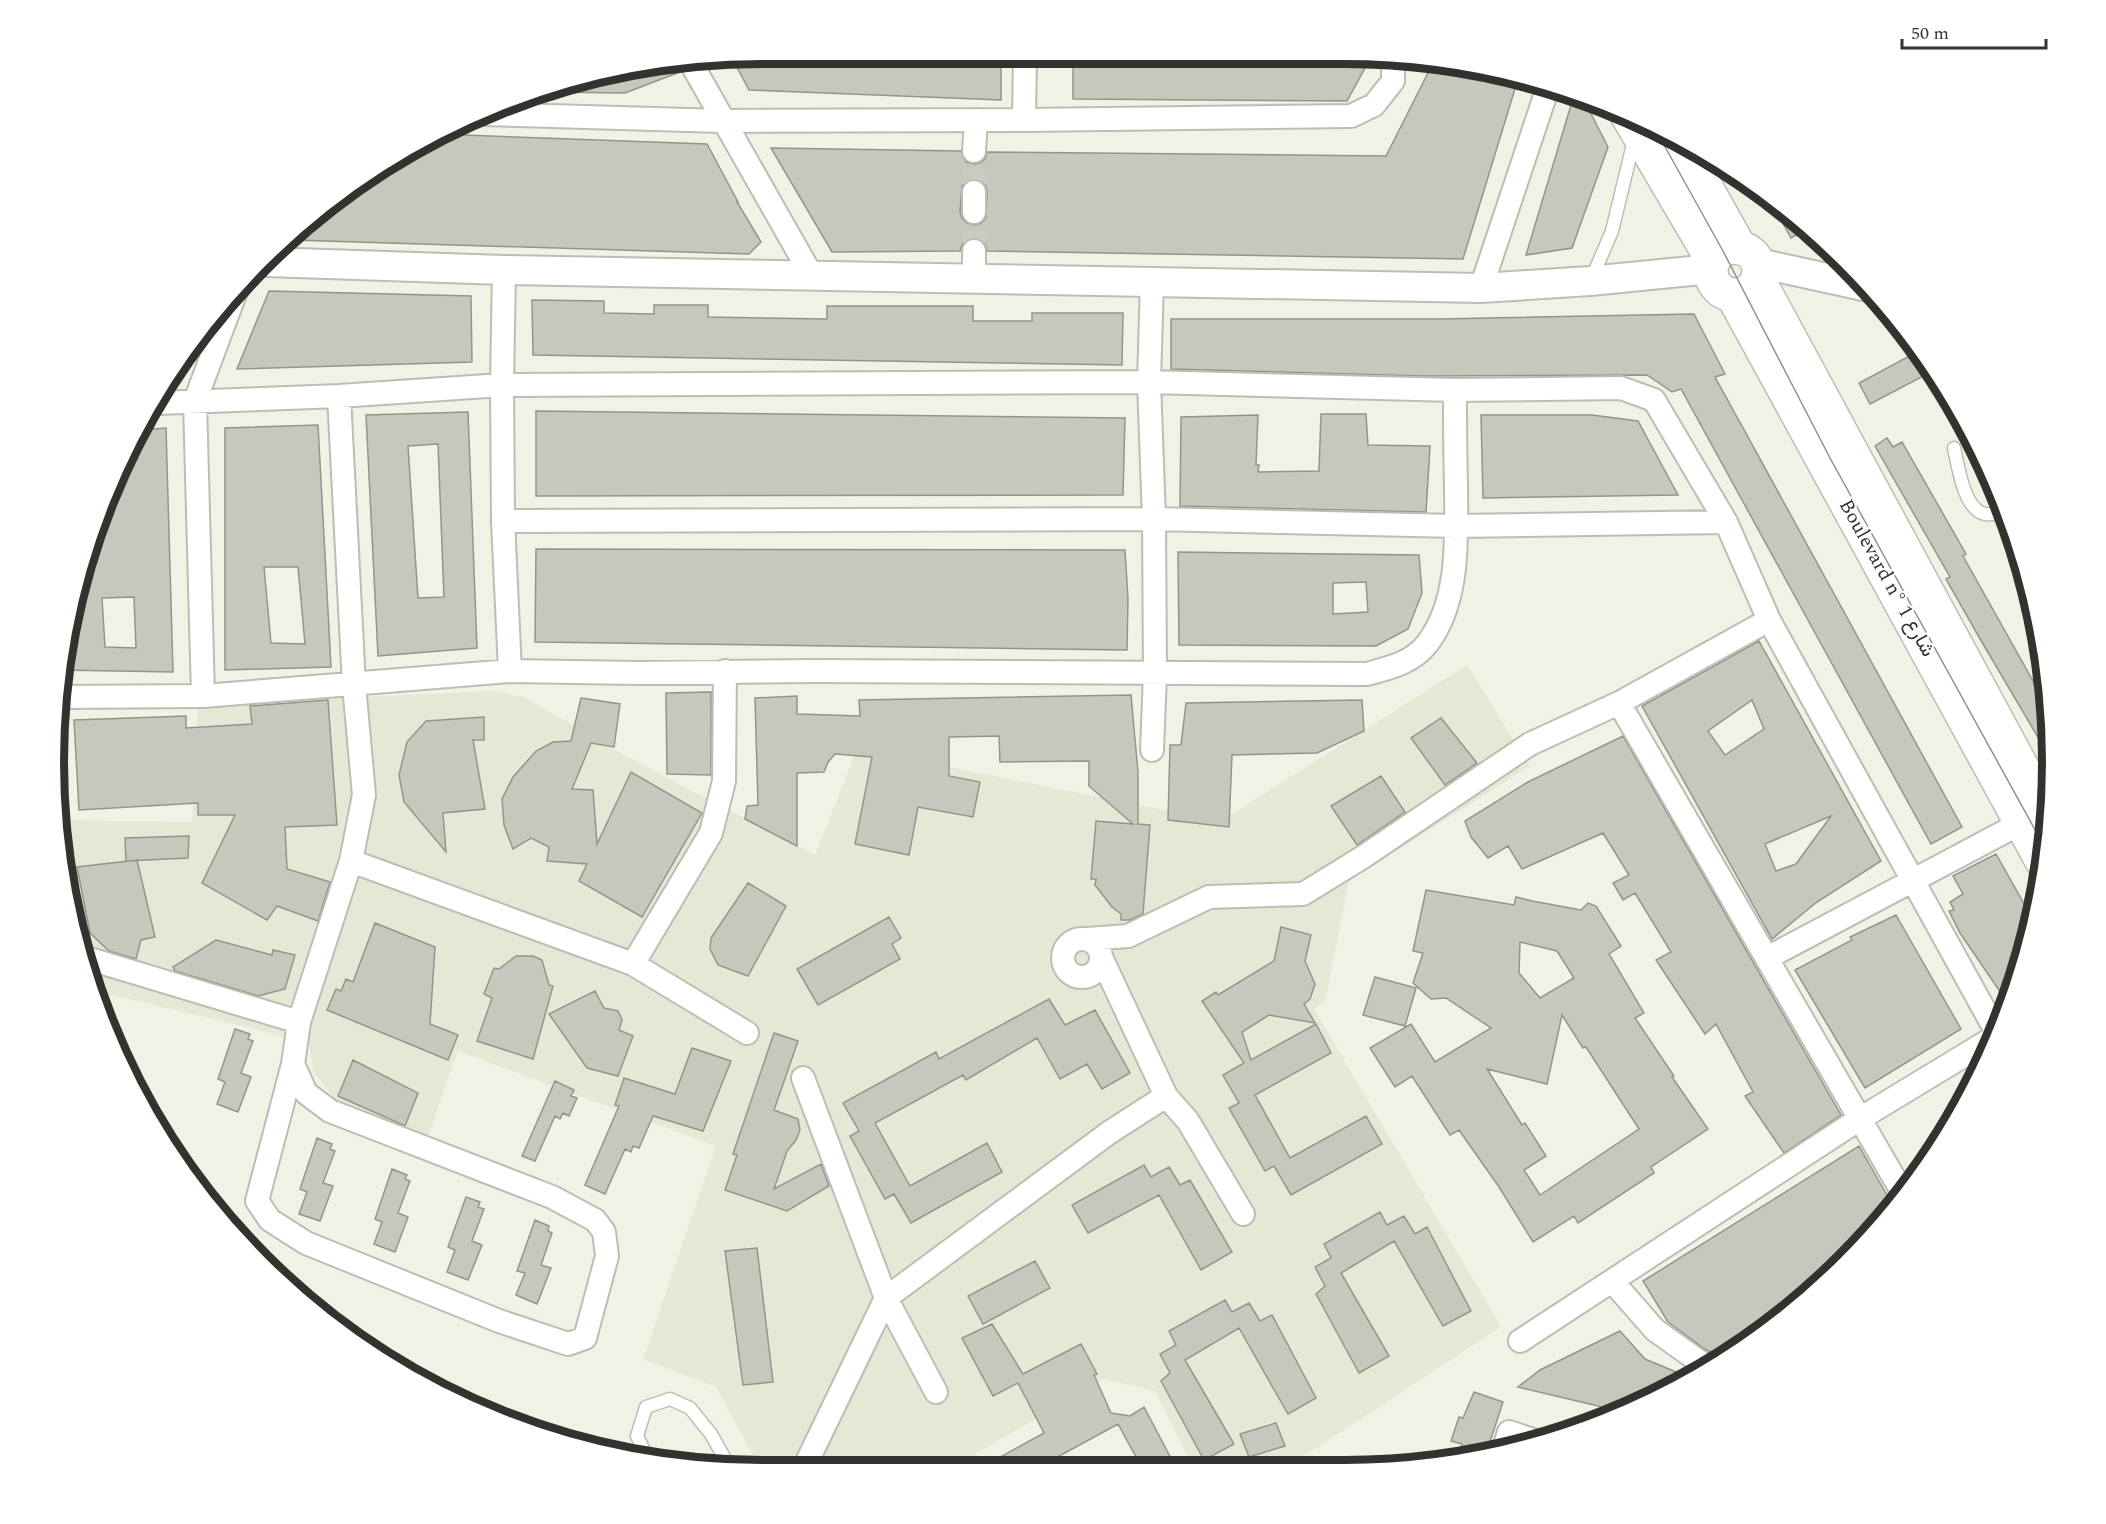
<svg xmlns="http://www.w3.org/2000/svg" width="2106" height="1524" font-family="Spectral,Vazirmatn,serif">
	<rect width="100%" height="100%" fill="#f0f2e6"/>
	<path fill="#e5e8d5" d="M1467,665l63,101 -181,115 -24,121 -11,7 187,318 -211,138h-98l-37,-74 -51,-12 -151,88 -177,1 -21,-9 -39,-72 -73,-28 73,-213 -258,-95 -30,86 -87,-29 -27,-36 -5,-27 -50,-15 -155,-37 -4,9 -22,-56 -18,-91v-35l132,2 6,-117 294,-14 32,6 102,59 189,99 42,-106 364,72z"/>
	<path fill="#c6c8bd" stroke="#93958a" stroke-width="1.5" fill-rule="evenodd" d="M762,54l176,3v-3h63v46l-252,-10 -17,-32z
		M1073,54h76l163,6 -3,-6h35l27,3 -24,44 -274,-2z
		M1433,63l49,5 36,11 -55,180 -476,-8 -2,-7 -5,-5 -5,-1 -8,2 -5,5 -2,6 -128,1 -61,-104 190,3 5,11 8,2 6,-1 5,-4 2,-7 399,4zM973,179l8,2 5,5 1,6 -1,26 -5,5 -6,2 -8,-2 -5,-5 -2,-6 2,-26 5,-5z
		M678,65l2,7 -55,21 -76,-1v-3l29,-11z
		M1574,95l9,3 25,49 -36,101 -46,7z
		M437,134l270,10 31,58h-1l24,40 -12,12 -456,-14 76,-67z
		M1770,200l28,21 11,7 -18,10z
		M269,291l202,5 1,66 -235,7z
		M532,300l72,1v12l50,1v-9h54v12l119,2v-13h146v15h59v-8h91l-1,52 -589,-10z
		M1694,314l31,60 -10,3 247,450 -31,17 -250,-455 -9,3 -25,-17 -224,1 -252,-7v-50h268z
		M1917,352l14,20 -61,32 -11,-21z
		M536,411l589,7 -2,77 -587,1z
		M468,412l9,236 -99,8 -12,-241zM438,444l6,153 -26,1 -10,-152z
		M1321,414h45l2,31 62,1 -4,66 -246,-6 1,-89 77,-2 -2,50h3l-1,7 61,-1z
		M1481,415h111l46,6 40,74 -195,3z
		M318,425l13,242 -106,3v-242zM264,567h34l7,77 -34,-1z
		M166,428l7,244 -113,-2 18,-92 49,-129 13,-19zM134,597l2,51 -31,-1 -3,-49z
		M1887,438l6,9 9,-5 64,112 -3,2 84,150 2,50 -66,-112 -37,-65 4,-2 -75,-131z
		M536,549l589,1 3,49 -1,51 -592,-8z
		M1178,552l241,3 3,38 -14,36 -32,17 -197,-1zM1366,582l2,30 -35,2v-31z
		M1759,641l122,220 -64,41 -45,37 -130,-233zM1752,700l12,29 -39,26 -17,-24zM1831,816l-35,48 -20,7 -11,-27z
		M711,692v83l-44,-1 -1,-81z
		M1131,695l7,77v52l12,1 -7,89 -13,6h-9v-6l-9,-7 -17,-22 1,-6h-5l5,-58 37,3 -44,-38v-25l-89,1 -1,-26 -50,1v39l31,6 -7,35 -55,-10 -9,48 -54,-11 17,-87 -37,-3 -7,8 -4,10 -27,1v73l-52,-27 2,-13 11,-1 -3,-107 42,-2v18l63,2 -1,-16z
		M581,698l39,6 -6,43 -23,-4 -19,46 21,1 4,54 34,-72 71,41 -60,104 -63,-36 8,-17 -40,-3 2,-14 -18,-9 -18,11 -9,-24 -2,-26 11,-22 23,-26 17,-9 18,-1z
		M328,700l9,125 -52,2 2,42 43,13 -12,39 -41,-15 -10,14 -65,-37 33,-68h-37v-12l-119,7 -5,-90 112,-4v12l66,-4 -2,-18z
		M1362,700l2,31 -47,22 -85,2 -3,72 -61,-7 2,-75h11l5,-42z
		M484,717v23h-11l12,69 -42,4 3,39 -42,-50 -5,-27 8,-33 19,-21z
		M1441,718l36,45 -32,22 -34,-47z
		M1623,736l218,379 -57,38 -39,-57 8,-4 -37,-68 -11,10 -49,-74 15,-8 -36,-59 -12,7 -10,-17 16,-8 -26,-42 -81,36 -14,-23 -20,12 -17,-21 -6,-16 63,-39z
		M1381,776l24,36 -48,33 -26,-39z
		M189,836l-1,22 -62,3 -1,-23z
		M1996,854l36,64 -4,28 -21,56 -47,-69 -11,-22 5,-1 -4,-8 13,-8 -10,-18z
		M137,860l18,77 -14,3 -5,19 -27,-8 -19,-18 -13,-66z
		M748,883l38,23 -38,70 -30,-11 -8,-16 1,-11z
		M1426,890l88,15 2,-8 16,4 49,9 7,-7 8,3 25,40 -12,8 35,59 -9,5 39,58 -2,1 36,52 -57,38 3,6 -76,50 -4,-7 -41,26 -34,-55 -40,-57 -9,5 -38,-59 -17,11 -25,-39 41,-24 24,38 56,-34 -45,-30 -15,1 -18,-16 10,-30 -10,-2zM1520,942l37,9 17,27 -34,20 -21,-25zM1562,1015l21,33 3,-1 53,82 -99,66 -16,-25 22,-14 -21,-33 -3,2 -35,-56 60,15z
		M1896,915l65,114 -96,59 -70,-118 57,-30 -2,-3z
		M889,917l12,21 -9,6 8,15 -82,46 -21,-36z
		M375,923l60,24 -5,77 28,11 -10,25 -121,-50 9,-21 5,2 5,-12 7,3z
		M1281,927l30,8 -6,26 10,23 -5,15 -6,5 11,19 -46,-8 -27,17 9,28 65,-36 15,29 -76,42 35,63 76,-42 16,28 -91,51 -17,-29 -9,5 -36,-63 10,-5 -16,-28 21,-12 -42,-62 14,-9 2,3 56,-34z
		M216,940l56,15 1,-5 22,5 -10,34 -27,7 -83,-25 -2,-4z
		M516,956h17l9,4 7,25 4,1 -20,73 -56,-18 15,-43 -8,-4 10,-26 5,1z
		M1375,977l41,11 -11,38 -42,-11z
		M595,991l9,17 14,3 4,9 -3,10 14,6 -15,40 -31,-8 -38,-54z
		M1049,999l16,26 30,-15 35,63 -28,16 -15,-25 -27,15 -23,-41 -71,42 -3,-5 -88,48 35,63 77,-43 15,29 -91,51 -17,-29 -9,5 -35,-63 9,-5 -16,-28 93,-51 3,7z
		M235,1029l15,5 -2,5 5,2 -12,32 10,4 -13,35 -21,-8 8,-22 -7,-3z
		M774,1033l24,8 -24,69 24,9 2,11 -4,10 -9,11 -13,38 47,-25 8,22 -42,25 -62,-21 12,-35 -4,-1z
		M692,1048l39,13 -28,70 -50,-15 -14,32 -6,-2 -2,6 -6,-3 -20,45 -20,-9 34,-79 -4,-1 9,-27 51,16z
		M353,1060l65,33 -13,33 -67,-30z
		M555,1081l19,9 -3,6 6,2 -8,18 -6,-3 -3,6 -5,-3 -20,45 -13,-5z
		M317,1138l15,6 -2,5 5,2 -12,32 10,3 -13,35 -21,-7 8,-22 -7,-3z
		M1859,1146l34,60 -82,89 -57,37 -40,21 -8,-3 -38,-28 -25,-41z
		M1144,1165l7,12 18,-10 11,18 10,-5 42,72 -31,18 -42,-75 -71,38 -16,-28z
		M392,1169l15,6 -2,4 5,2 -12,32 10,4 -13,35 -21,-8 8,-22 -7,-3z
		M466,1197l14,5 -2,5 6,2 -12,32 10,4 -14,35 -21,-8 8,-22 -7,-3z
		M1380,1212l7,13 17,-9 11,18 12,-7 44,84 -28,15 -49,-85 -53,32 48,83 -30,17 -43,-79 9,-8 -10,-19 16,-9 -7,-14z
		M535,1220l14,6 -1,5 4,2 -11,32 10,3 -14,36 -21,-9 9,-22 -8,-2z
		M757,1248l16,134 -30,3 -18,-134z
		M1035,1261l15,27 -67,36 -15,-28z
		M1225,1300l7,12 17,-9 11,18 12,-6 44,83 -28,16 -49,-86 -54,32 49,84 -30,16 -43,-79 9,-8 -10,-19 16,-9 -7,-14z
		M992,1324l31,50 58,-30 16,30 -3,1 17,38 19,3 14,-9 31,59h-34l-23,-42 -77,42 -59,1 62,-34 -26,-50 -25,13 -31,-58z
		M1620,1331l25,28 43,18 -31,20 -38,14 -101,-24 22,-17z
		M1474,1392l29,10 -17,52 -29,6 5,-16 -11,-3 8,-24 4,1z
		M1276,1423l9,23 -36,11 -9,-23z"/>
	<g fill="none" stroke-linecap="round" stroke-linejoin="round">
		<path stroke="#caccc1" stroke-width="22" stroke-dasharray="22 11" stroke-linecap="butt" d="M974,192v-41
			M974,251v-39"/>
		<defs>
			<path id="service" d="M1591,280l21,-49 22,-91
				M1954,448c4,18 10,62 31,66 6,1 14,-1 20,-1
				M647,1457l-10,-21 9,-29 24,-8 20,9 21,26 19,34"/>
			<path id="minor" d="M691,63l121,213
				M483,114l239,7 302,-1 327,-4 23,-11 19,-24v-22
				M1024,120l1,-66
				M974,151l2,-31
				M974,192v20
				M974,251v28
				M504,270l-2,115 1,136 7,150
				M1152,281l-3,101 5,137 1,155 -3,76
				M1481,288l67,-201
				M157,403l182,-7 163,-11 647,-3 306,8 166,-2 33,12 72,122 43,98 227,411
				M503,521l651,-2 302,7 270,-4
				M203,696l-8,-295 42,-112
				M60,697l143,-1 307,-25 128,2 176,-2 553,3c22,-6 45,-11 60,-30 34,-44 29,-109 29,-161 -1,-31 -1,-62 -1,-93
				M1619,703l285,492
				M351,861l282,103 114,69
				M1063 958a19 19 0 1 1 38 0a19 19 0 1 1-38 0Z
				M1087,939l41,-3 81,-39 94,-3 60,-37 167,-113 89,-41 150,-83
				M83,957l216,65
				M1101,957l65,139 22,25 55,93
				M1767,958l254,-135
				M633,964l78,-131 13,-52 1,-110
				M293,1064l-36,137 13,19 36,23 193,78 69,23 17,-6 22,-82 -3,-24 -9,-12 -43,-23 -222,-86 -24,-18 -13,-29 6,-42 52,-161 13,-66 -10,-110 -15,-289
				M803,1078l83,220 50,94
				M1612,1281l43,49 49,35
				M1520,1341l341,-223 132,-80
				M1503,1451l6,-19 30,10
				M804,1468l82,-170 224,-166 56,-36"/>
			<path id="tertiary" d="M267,262l237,8 977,18 109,-7 121,-12
				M1758,263l110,24"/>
			<path id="secondary" d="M1626,113l87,148
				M1679,139l61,109
				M1711 271a24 24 0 1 1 48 0a24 24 0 1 1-48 0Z
				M1758,279l291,538
				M1733,296l309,565"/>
		</defs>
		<use href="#service" stroke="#bcbeb3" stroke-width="15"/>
		<use href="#minor" stroke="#bcbeb3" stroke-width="26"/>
		<use href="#tertiary" stroke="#bcbeb3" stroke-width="32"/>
		<use href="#secondary" stroke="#bcbeb3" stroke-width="36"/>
		<use href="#service" stroke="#fff" stroke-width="12"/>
		<use href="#minor" stroke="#fff" stroke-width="22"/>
		<use href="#tertiary" stroke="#fff" stroke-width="28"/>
		<use href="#secondary" stroke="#fff" stroke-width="33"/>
		<path stroke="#92938b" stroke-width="1.5" d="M1654,127l69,124 107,207 214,388"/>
	</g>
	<g text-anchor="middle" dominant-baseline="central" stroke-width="4.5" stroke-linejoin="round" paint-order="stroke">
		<g font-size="20" fill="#32322e" stroke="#fff">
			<text transform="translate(1887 578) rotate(61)">Boulevard n° شارع 1</text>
		</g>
	</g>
	<path d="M0 0H2106V1524H0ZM762 64H1344A698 698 0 0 1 2042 762V762A698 698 0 0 1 1344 1460H762A698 698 0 0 1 64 762V762A698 698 0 0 1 762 64Z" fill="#fff" fill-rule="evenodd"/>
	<path fill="none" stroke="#32322e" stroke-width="8" d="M762 64H1344A698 698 0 0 1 2042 762V762A698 698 0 0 1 1344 1460H762A698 698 0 0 1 64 762V762A698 698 0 0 1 762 64Z"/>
	<path d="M1902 39v9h144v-9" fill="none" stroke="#32322e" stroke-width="3"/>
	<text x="1911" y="39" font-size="18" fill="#32322e" stroke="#ffffff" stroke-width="4.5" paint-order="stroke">50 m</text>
</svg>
